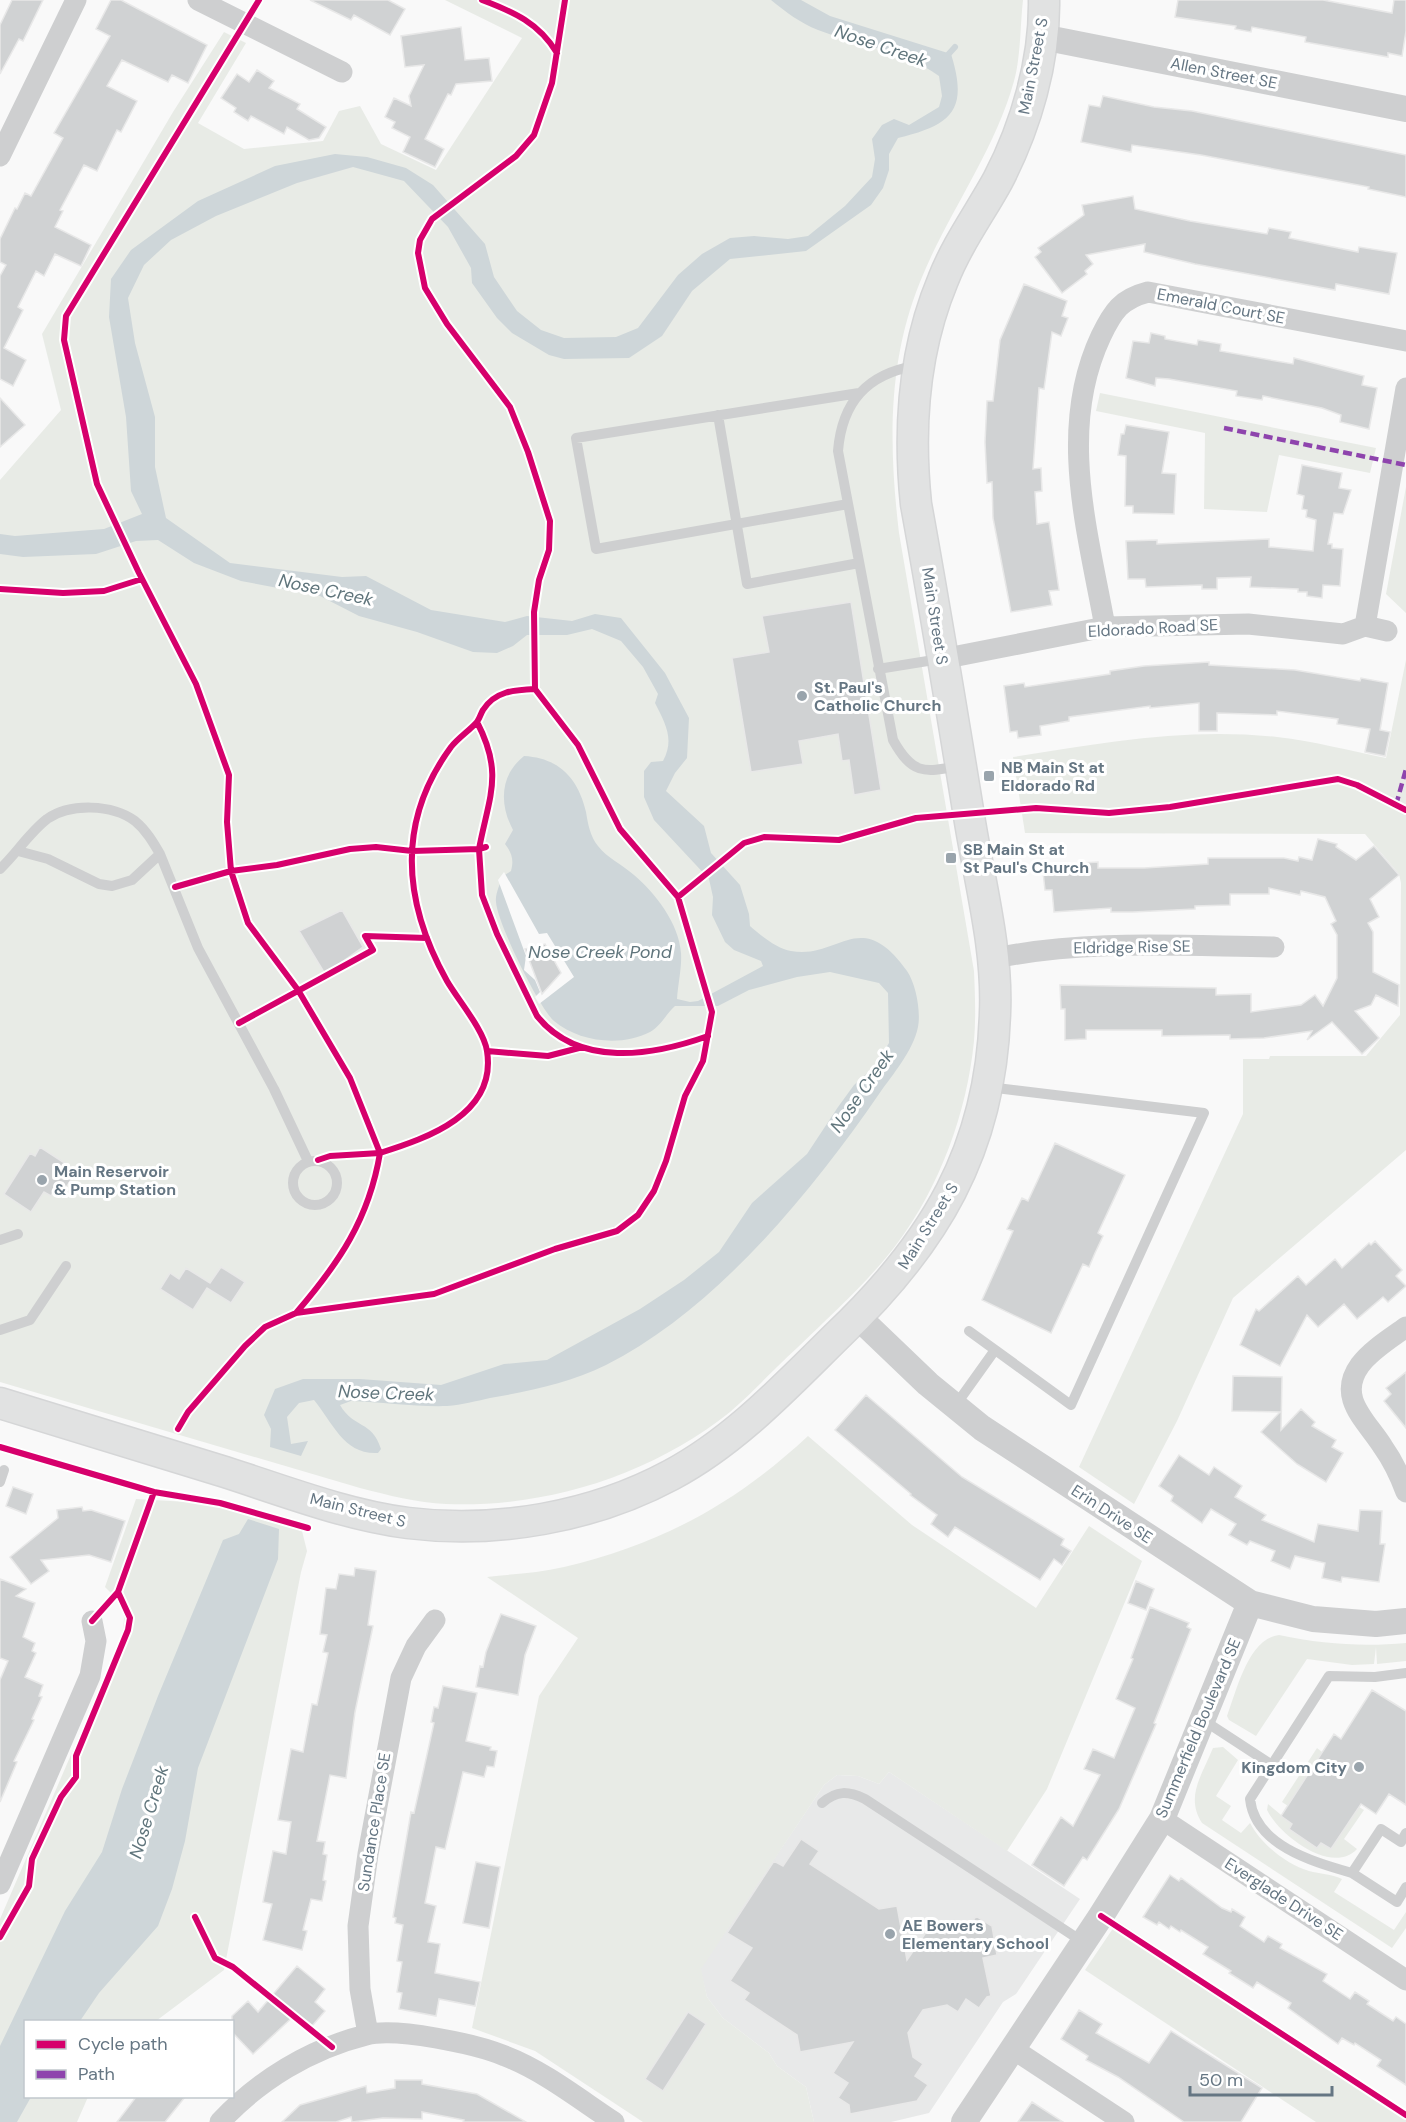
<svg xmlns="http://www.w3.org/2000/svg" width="1406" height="2122" font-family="'DM Sans',sans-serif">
	<rect width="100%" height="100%" fill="#f9f9f9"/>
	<path fill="#e8e9e9" d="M889,1772l191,127 -64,95 -13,8 -74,111 -38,9h-77l-8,-35 -29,-21 -8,-13 -46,-35 -16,-21 -7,-28 124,-184 13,-10 21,1 21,8z"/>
	<path fill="#e8ebe6" d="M445,0h578c-3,26 -2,56 -9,81 -20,72 -67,133 -94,201 -33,81 -31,166 -21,251l75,438c1,23 2,47 0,70 -7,71 -34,146 -78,204 -29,38 -65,70 -99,103 -23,21 -44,44 -67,64 -79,63 -183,96 -284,92 -29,-1 -58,-9 -86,-16l-360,-106v-902l61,-70 -19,-76 131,-222 51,-80 22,11 -48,80 46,26 79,-8 16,-30 21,-5 21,38 55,26 86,-132z
		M1100,393l276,55 -6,25 -91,-18 -12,57 -63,-3 1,-76 -109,-22z
		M1406,487v126l-20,-19z
		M1406,660v490l-173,148 -56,123 -43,83 -55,-37 164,-353v-55h26l1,-3h96l34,-41 1,-132 -2,-9 -34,-40 -340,-1 -12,-76c88,-14 174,-30 264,-20 37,4 73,14 109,21z
		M808,1436l104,89 124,83 53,-82 53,35 -95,228 -40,62 -118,-79 -10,12 -21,-8 -21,-1 -13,10 -123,184 6,28 16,21 46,35 8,13 29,21 8,35h-171l-108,-71 -63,-23 67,-332 39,-58 -91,-61c25,-3 52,-4 77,-10 97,-23 171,-63 244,-131z
		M136,1499l69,4 97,28 5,20 -6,21 -77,398 -68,51 -130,1v74l62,1 -11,25h-77v-203l121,-280c6,-29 4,-32 -16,-52z
		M1279,1635c43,9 83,12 127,8v18l-29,3 -1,-17 -2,17 -22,1 -45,-6 -51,77 -27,-16 -2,-4c10,-26 21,-77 52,-81z
		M1223,1747l15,13 -22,36 15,10 -9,14 19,13 9,-10c11,21 36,41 59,48 11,3 22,3 33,8l-8,13 60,38 12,-18v16l-14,20 -190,-125c-17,-26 0,-48 11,-75z
		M1317,1748l5,4 -34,54 -6,-4z
		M1268,1804l24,20 -3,5 28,19 4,-5 10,6 28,-42 5,3 -20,29 13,10c-25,27 -78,-14 -90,-39z
		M1118,1921l288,190v11h-90l-231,-152z"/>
	<path fill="#ced6d9" d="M771,0h30l29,16 121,38c18,57 0,71 -53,84l-9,16v16l-6,18 -12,17 -65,46 -76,8 -38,32 -30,45 -33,22 -65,1 -15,-4 -37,-22 -15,-15 -25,-35 -1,-15 -23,-41 -44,-46 -51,-14 -56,16 -81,33 -45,24 -27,25 -16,33 7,45 20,74v50l11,51 64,45 112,14 24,-1 65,34 74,12 22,-6 45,5 23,-7 26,4 44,55 24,45 -2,40 -12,15 -9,18 38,35 7,27 29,32 9,29 1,12c10,9 27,23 41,25 48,9 69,-46 116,20 9,13 14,41 11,56 -5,24 -25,47 -39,67 -68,99 -164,216 -273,271 -37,18 -75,26 -116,33 -14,3 -28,7 -43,8 -31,1 -65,-4 -96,-5l-11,4c14,24 32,15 41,44l-3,4c-34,2 -45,-30 -64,-53l-15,3 -12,14 4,27 17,-3 -7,15 -31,-9 1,-18 -7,-14 11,-26 28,-10h57l81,6 63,-21 43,-4 93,-51 44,-29 35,-28 33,-49 55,-49 31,-47 16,-22 20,-18 15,-24 -1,-50 -9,-10 -49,-11 -33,5 -48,13 -31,16h-43c-9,8 -14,20 -25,26 -29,15 -71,10 -96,-11 -15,-13 -57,-99 -58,-119 -1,-8 4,-18 7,-26l8,-5c3,-11 1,-18 -6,-27l8,-14c-14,-26 -13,-55 11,-74 35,2 54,22 62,56 2,12 4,24 12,34 9,12 25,19 36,29 21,18 45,48 47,78 1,14 -3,31 -4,46l13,3 8,-1 65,-35 -2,-5 -27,-11 -9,-8 -13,-27 1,-18 -4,-18 -55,-59 -10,-23v-26l7,-9 12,-1c12,-22 2,-38 -8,-58l3,-9 -15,-27 -22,-26 -29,-12 -25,6h-40l-14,11 -16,7 -24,-1 -56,-20 -58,-16 -39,-20 -79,-15 -47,-18 -36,-23 -22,1 -40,13 -73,3 -23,-3v-20l15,2 89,-7 38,-15 -11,-23 -5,-74 -17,-100 2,-38 20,-29 67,-49 77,-35 60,-12 32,3 39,11 27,17 52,59 9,33 23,34 24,19 23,8 52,-1 22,-9 40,-53 24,-21 28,-16 24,-2 34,3 20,-3 37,-30 27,-29 3,-18 -3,-20 10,-14 12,-6 15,6 30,-18 3,-11 -3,-20c-37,-27 -80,-30 -121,-46 -18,-7 -32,-18 -47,-30z
		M248,1519l31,10 -1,30 -80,209 -13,73 -13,48 -14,37 -59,67 -19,28 -54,1v74l5,1 -14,25h-17v-76l65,-135 37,-59 20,-63 36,-93 65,-156 16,-6z"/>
	<path fill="#f9f9f9" d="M504,872l35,62 8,-1 27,44 -35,27 -4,-7 5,-5 -5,-12 -11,-10 2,-14 -28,-76z"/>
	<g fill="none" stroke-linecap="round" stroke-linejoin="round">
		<path stroke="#ced6d9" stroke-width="6" d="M945,58l10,-11"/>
	</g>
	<path fill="#d0d2d3" stroke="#e8e8e8" stroke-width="1.5" d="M12,0h31l-20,41 -4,-2 -19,35v-49z
		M111,0h10l86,45 -19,38 -16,-8 -4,7 -46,-22 -15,26 30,15 -16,31 -4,-2 -20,41 -13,-6 -24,45 3,1 -8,16 36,18 -10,21 -26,-12 -11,22 -8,-5 -18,36 5,3 -19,38 22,12 -13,26 -13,-7v-103l6,-11 -6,-3v-23l15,-31 2,1 8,-16 6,3 32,-58 -9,-5 56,-97 -14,-7z
		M310,0h78l17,9 -15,26 -36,-20 -3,5z
		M1178,0h145l69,13 2,-13h12v31l-4,25 -14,-3v4l-66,-12 -17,-3 1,-5 -54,-10 -1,5 -16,-3 1,-3 -61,-9z
		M461,27l4,33 24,-2 3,23 -36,3 -5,11 -3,-1 -23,45 19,10 -9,18 -32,-15 7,-15 -18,-9 3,-6 -10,-5 9,-19 17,8 -2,-10 15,-31 -19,2 -4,-31z
		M257,70l17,11 -5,7 31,16 -3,5 29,18 -7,11 -10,2 -22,-13 -3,7 -33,-18 -3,5 -14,-9 2,-4 -15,-10 16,-24 12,8z
		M1103,96l51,11 38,4 214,44v42l-38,-8 1,-2 -168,-32 -69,-10 -1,7 -50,-10 8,-37 11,2z
		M1133,196l2,13 55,12 77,13 2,-6 22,4 -2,6 69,14 1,-5 38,6 -8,41 -53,-10 -1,6 -140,-26 -51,-12 1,-8 -59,11 7,9 -8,7 2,3 -25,19 -27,-36 6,-5 -3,-4 46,-33 -2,-10z
		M1024,284l43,17 -5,15 6,2 -7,18 -9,-4 -8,57 -5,-1 -6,81 8,-1 1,23 -7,1 2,32 12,-2 10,68 -10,1 3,14 -41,7 -18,-94 -1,-36 -5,1 -2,-41 2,-41h6l7,-61z
		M1151,333l14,3v3l32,6 1,-5 23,4 -1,7 73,13 1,-6 70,18 -2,9 15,3 -8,41 -29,-7 1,-7 -19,-7 -59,-12 -1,4 -26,-4 1,-5 -68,-12 -13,-1 -1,8 -29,-8 7,-37 16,2z
		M0,398l25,27 -25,22z
		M1126,425l43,7 -7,41 14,1 -2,40 -41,-1v-7h-8l1,-50 -8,-1 3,-21h3z
		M1302,465l40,8 -3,15 12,2 -8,24 -9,-1 -6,31h4v4l11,1 -3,37 -17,-1 -1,13 -15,-2v-4h-9v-3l-48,-2 1,-10 -34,1v11h-15v-4l-56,2 -1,-8h-17l-2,-38 31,-1v4l112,-5v8l44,4 3,-31 -10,-3 1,-7 -5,-1 2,-13 -7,-2z
		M851,602l30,188 -27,5 -5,-35 -7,1 -4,-27 -39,7 4,23 -52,8 -19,-114 37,-6 -7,-36z
		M1209,662v3l86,5 65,11 1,-3 27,5 -8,47 10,2 -5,24 -20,-4 5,-23 -33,-5 1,-5 -61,-8v4l-60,-2v18h-18v-28l-49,5v-2l-81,11v4l-29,5 1,9 -23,3 -1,-7 -7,1 -6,-46 20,-3 1,4 85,-13v-3l34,-5z
		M1318,839l19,5 -1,3 20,13 18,-14 25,29 -29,24 9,18 -11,6 5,9v40l26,13 -1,21 -22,-11 -5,10 -16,6 24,27 -17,16 -30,-32 -25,18 5,-9 -48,7 -34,1v-4l-68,1v-6h-76v9l-21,1v-31h-4l-1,-24 156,3v7l35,-1v18l50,-7 14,-10 8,11 14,-28v-43l-6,-11 5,-3 -11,-24 -24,-6 -1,4 -31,-7v6h-39v11l-35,1v3l-62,3h-22v-4l-57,4 -2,-22h-7l-2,-18h8l-1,-7 48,-3v6h46l64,-4v-6h76l14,3 1,-4 13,3z
		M342,910l21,37 -38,27 -26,-43z
		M545,944l16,29 -19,21 -17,-45z
		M1055,1143l70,32 -27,58 5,3 -8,17 -6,14 -6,-3 -32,69 -69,-33 31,-69 -6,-2 15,-31 6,3z
		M40,1147l37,24 -14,21 -7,-4 -5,8 -7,-4 -13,20 -27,-18 26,-41 5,3z
		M1375,1241l27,29 -6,6 10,10 -18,16 -5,-5 -26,22 -13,-15 -26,23 -11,-12 -27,51 -40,-21 16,-36 3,2 39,-35 8,9 29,-26 7,9 27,-25 2,2z
		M221,1267l24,15 -14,21 -24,-15 -14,22 -33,-21 10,-16 9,6 7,-11 24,15z
		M1406,1372v56l-22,-27 7,-7 -5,-6z
		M1233,1376l49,1 -1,53 20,-21 14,13 -3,4 24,14 -4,7 11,6 -17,29 -29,-18 -36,-32 19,-20 -48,-1z
		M866,1395l96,82 102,62 -3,6 10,6 -9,14 -8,-6 -14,21 -85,-53 -7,10 -17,-13 6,-9 -27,-20 1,-1 -76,-64z
		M1179,1455l30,20 5,-8 28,19 -7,11 31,18 -4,5 52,22 4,-18 40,7 2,-21 22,1 -2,33h5l-6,38 -37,-5 -1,5 -19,-4 3,-15 -30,-7 -5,13 -19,-8 4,-10 -25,-10 -3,4 -18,-10 7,-11 -25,-15 -9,14 -31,-22 2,-5 -14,-10z
		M13,1487l20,7 -7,20 -20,-8z
		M82,1507l1,4 8,-1 34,11 -14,41 -22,-7 -48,5 8,11 -18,13 -21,-27 48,-39 -1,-8z
		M355,1568l21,3 -8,54 5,1 -18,86 -9,66 -16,-3 -13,66 8,1 -2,12 4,1 -4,25 3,1 -4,20 -11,-2 -8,31 4,1 -5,19 -39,-10 9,-36 -9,-2 10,-51 13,3 5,-32 -13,-2 13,-71 12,3 9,-48 5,1 11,-52 -5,-1 4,-17 -7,-1 6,-46 10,1 3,-15 15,2z
		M0,1579l26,10 -10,7 19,7 -12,34 12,6 -3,8 4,2 -11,24 18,8 -4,11 3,1 -10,22 2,1 -20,41 3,1 -17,40v-122l8,-19 -8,-3z
		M1136,1581l18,8 -8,21 -18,-7z
		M1150,1607l39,16 -2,4 4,2 -37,94 2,1 -37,85 -32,51 -4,-3 -19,29 -32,-21 29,-48 12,9 27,-51 -16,-6 9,-20 21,9 21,-50 -19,-9 17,-40 -2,-1z
		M501,1614l35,12 -11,29 -7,40 -42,-8 4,-21 3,1 3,-15z
		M443,1686l34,7 -11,48 25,6 -1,3 7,1 -3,16 -7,-1 -3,11 -21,-5 -18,77 -9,-2 -11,56 11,3 -8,36 12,2 -5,29 45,9 -5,24 -36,-7 -3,17 -37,-7 3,-16 -5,-1 5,-30 -5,-1 6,-36 -8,-2 1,-5 -3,-1 18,-105 3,1 20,-90 -3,-1 3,-15 4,1z
		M1372,1690l34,21v94l-17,-11 -13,20 -15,-10 -30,45 -10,-6 -4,5 -28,-19 3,-5 -11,-8 53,-82 7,5z
		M801,1839l18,12 -9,13 69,45 18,-3 10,54 24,-35 14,9 9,-14 14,9 8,-13 16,10 5,29 -14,3 8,38 -4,1 -8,11 -13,-9 -8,13 -11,-7 -24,5 -15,23 5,24 10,7 -8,12 13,9 -11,16 -67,13 -1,-9 -11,-7 10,-15 -15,-10 20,-31 -53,10 -3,-17 -53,-35 5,-7 -19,-12 22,-33 -25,-15 47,-72 9,5z
		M476,1862l24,5 -11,61 -26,-5z
		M1170,1875l9,6 2,-3 41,30 9,4 1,-3 13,8 -5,9 24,16 4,-6 14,8 -2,4 47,26 -4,7 27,18 5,-7 14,9 -2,3 26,17 3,-4 10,7v61l-29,-19 4,-6 -26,-17 -1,2 -12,-7 -4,6 -50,-36 3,-5 -34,-21 -4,6 -24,-15 2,-2 -28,-17 5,-7 -27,-17 -1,2 -9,-6 -2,3 -10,-7 -2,3 -14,-8z
		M297,1966l28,23 -10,13 10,9 -13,15 -16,-12 -43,40 -21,-22v-16l16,-15 10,11z
		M1079,2010l23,14 -6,9 53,30 22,-32 91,57 -21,34h-57l-66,-45 -32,-17 2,-4 -27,-17z
		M688,2012l18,12 -43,67 -18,-12z
		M395,2080h27v4l55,10 49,28h-63l1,-2 -42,-8v7l-39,-1 -31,4 -1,-5 -15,5h-54l18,-17 66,-19 1,7 28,-5z
		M136,2097h49l-20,25h-48z
		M1032,2102l31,20h-45z"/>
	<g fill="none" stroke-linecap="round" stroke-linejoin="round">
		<defs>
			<path id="secondary" d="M0,1403c75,23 150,46 225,69 59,19 121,43 183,51 88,11 185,-6 263,-48 64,-34 115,-89 166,-139 97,-92 154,-186 158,-323 3,-65 -16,-133 -26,-197 -17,-104 -34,-208 -53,-312 -8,-77 -3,-152 27,-224 14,-36 37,-67 55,-100 28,-54 47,-119 46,-180"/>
		</defs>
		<use href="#secondary" stroke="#d5d6d7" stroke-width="33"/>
		<path stroke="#cecfd0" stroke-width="10" d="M915,366c-48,8 -73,36 -77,85l55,289c19,34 30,33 65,26
			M718,415l29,169 112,-21
			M848,504l-252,45 -20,-111 283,-45
			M878,669l62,-10
			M160,854l38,94 76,141 34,72
			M0,869c16,-15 29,-36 47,-50 23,-16 65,-15 88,2 11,9 18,21 25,33l-28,26 -20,6 -13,-2 -51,-25 -30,-8
			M293 1183a22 22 0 1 1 44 0a22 22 0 1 1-44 0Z
			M0,1240l18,-6
			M0,1330l30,-10 36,-54
			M969,1331l102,74 133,-292 -216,-26
			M955,1406l40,-56
			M0,1482l4,-12
			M1406,1673l-31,4 -46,-1 -79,123c5,47 64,63 102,74l29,-44 20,13 5,-9
			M1203,1720l69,45
			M822,1803c15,-13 26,-12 43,-4l218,143
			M1352,1873l45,29 9,-15"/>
		<path stroke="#cecfd0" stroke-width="21" d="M198,0l144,72
			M0,156l76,-156
			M1365,626l22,5
			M1105,627c-17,-95 -48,-198 -4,-291 12,-25 20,-37 47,-44l258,49
			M942,659l163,-32 143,-3 95,10 22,-8 41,-238
			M991,959c93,-20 189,-13 283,-12
			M1406,1327c-15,11 -35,23 -46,38 -24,33 7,56 23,82 10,14 17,29 23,45
			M1162,1819l244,161
			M0,1884l90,-208 6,-35 -4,-20
			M368,2034l-8,-45 -2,-63 10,-72 33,-176 15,-32 19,-26
			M1013,2049l111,73
			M220,2122c39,-42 90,-73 146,-87 30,-8 110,9 139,21 39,15 74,43 109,66"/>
		<path stroke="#cecfd0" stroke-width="26" d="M1042,37l364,72
			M858,1317l70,67 54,44 268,175 63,16 63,5 30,-3
			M964,2122l137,-206 61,-97 88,-216"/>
		<use href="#secondary" stroke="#e1e2e2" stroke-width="30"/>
		<path stroke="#8e44ad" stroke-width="4.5" stroke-dasharray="9 4.5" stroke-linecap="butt" d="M1224,428l182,37
			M1396,805l10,-36"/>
		<defs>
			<path id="cycleway" d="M259,0l-193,316 -2,24 33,144 42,89 57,111 33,91 -2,47 4,49 17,52 50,67 52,88 30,75 -50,3 -12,4
				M482,0c32,12 57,23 75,53
				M0,589l63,4 41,-2 38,-12
				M486,847l-7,2 3,46 15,39 40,82c42,52 115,40 171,20
				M175,887l56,-16 46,-6 73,-16 26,-2 36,4 67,-2c10,-53 25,-75 -2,-127
				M678,897l66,-54 20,-6 75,3 77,-22 120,-10 73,5 61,-6 168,-28 19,6 49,25
				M239,1023l134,-73 -8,-14 62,2
				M487,1051l61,5 31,-8
				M296,1313c43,-50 73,-94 84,-160 48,-15 117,-39 107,-102 -3,-21 -29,-51 -40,-70 -44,-79 -51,-159 4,-234 8,-10 18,-16 26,-25 3,-4 4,-9 6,-12 12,-19 31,-20 52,-21
				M178,1429l10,-17 57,-66 20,-19 31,-14 138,-19 121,-45 62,-18 21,-16 16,-24 12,-30 19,-65 18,-35 9,-49 -34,-115 -58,-68 -42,-84 -43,-56 -1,-77 5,-32 10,-30 1,-29 -22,-69 -18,-45 -63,-83 -22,-36 -7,-35 2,-13 12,-21 84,-63 18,-21 18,-52 13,-83
				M0,1447l154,45 66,11 88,25
				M92,1621l26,-29 36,-100
				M1101,1916l305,199
				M195,1917l20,41 18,9 99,80
				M0,1937l29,-51 3,-27 29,-62 15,-20v-21l52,-126 2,-12 -12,-26"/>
		</defs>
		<use href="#cycleway" stroke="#fff" stroke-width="10"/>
		<use href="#cycleway" stroke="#d6006c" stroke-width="6"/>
	</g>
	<g fill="#99a4ac" stroke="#fff" stroke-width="2">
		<circle cx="802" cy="696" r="6"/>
		<rect x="983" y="770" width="12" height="12" rx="3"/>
		<rect x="945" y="852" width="12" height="12" rx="3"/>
		<circle cx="42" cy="1180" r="6"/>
		<circle cx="1359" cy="1767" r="6"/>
		<circle cx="890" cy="1934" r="6"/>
	</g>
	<g text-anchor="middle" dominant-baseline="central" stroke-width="6" stroke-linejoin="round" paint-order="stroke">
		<g font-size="16" fill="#657683" stroke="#fff">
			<text transform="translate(1033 66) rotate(-79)">Main Street S</text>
			<text transform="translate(1224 73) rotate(11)">Allen Street SE</text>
			<text transform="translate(1221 306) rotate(11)">Emerald Court SE</text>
			<text transform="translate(935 616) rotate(81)">Main Street S</text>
			<text transform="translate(1153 628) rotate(-3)">Eldorado Road SE</text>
			<text transform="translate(1132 947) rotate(-1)">Eldridge Rise SE</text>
			<text transform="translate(928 1226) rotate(-58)">Main Street S</text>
			<text transform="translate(358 1510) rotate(14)">Main Street S</text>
			<text transform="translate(1112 1514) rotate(33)">Erin Drive SE</text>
			<text transform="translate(1198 1728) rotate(-67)">Summerfield Boulevard SE</text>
			<text transform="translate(374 1822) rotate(-81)">Sundance Place SE</text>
			<text transform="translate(1284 1899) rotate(33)">Everglade Drive SE</text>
		</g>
		<g font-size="16" font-weight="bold" fill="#657683" stroke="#fff" text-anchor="start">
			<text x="814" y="687">St. Paul's<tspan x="814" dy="18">Catholic Church</tspan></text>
			<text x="1001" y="767">NB Main St at<tspan x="1001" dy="18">Eldorado Rd</tspan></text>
			<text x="963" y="849">SB Main St at<tspan x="963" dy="18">St Paul's Church</tspan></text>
			<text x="54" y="1171">Main Reservoir<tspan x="54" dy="18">&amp; Pump Station</tspan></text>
			<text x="1347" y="1767" text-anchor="end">Kingdom City</text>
			<text x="902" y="1925">AE Bowers<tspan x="902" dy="18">Elementary School</tspan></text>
		</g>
		<g font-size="18" font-style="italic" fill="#60757c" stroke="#fff">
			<text transform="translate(881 46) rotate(19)">Nose Creek</text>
			<text transform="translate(326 590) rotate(12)">Nose Creek</text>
			<text x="600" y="952">Nose Creek Pond</text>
			<text transform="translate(862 1091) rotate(-55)">Nose Creek</text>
			<text transform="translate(386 1393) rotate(2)">Nose Creek</text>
			<text transform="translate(149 1812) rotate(-73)">Nose Creek</text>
		</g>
	</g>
	<rect x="24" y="2020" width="210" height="78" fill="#ffffff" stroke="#c1c8cd" stroke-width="1.5"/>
	<rect x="36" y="2040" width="30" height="9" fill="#d6006c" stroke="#c1c8cd" stroke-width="1.5"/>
	<text x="78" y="2050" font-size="18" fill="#657683">Cycle path</text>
	<rect x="36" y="2070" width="30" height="9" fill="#8e44ad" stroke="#c1c8cd" stroke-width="1.5"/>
	<text x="78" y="2080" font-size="18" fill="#657683">Path</text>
	<path d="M1190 2086v9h142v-9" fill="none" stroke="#657683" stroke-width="3"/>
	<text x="1199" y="2086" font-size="18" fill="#657683" stroke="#ffffff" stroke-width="4.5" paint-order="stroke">50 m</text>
</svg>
